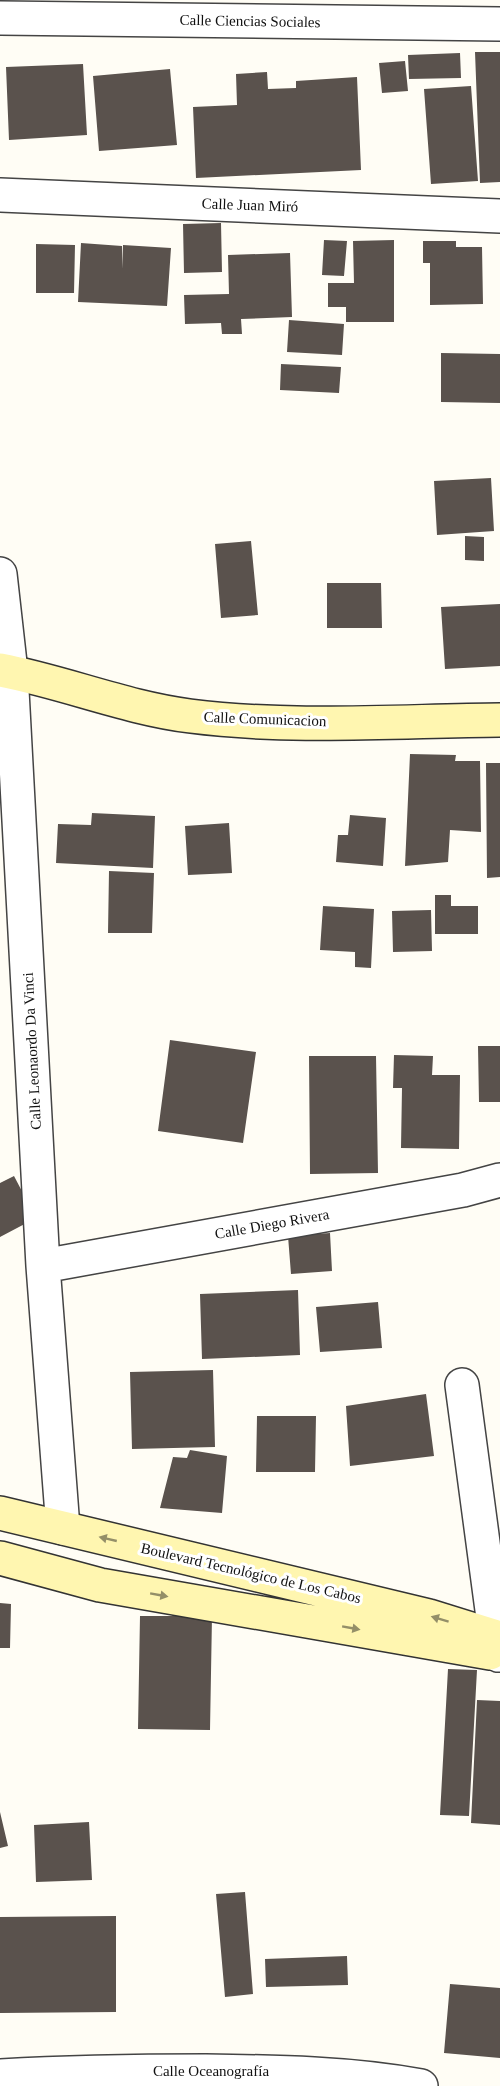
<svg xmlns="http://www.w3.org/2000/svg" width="500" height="2086" font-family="'Times New Roman',serif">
	<rect width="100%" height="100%" fill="#fffdf5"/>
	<path fill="#5a524d" d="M475,52h25v130l-20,1z
		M460,53l1,25 -52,1 -1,-24z
		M405,61l3,30 -26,2 -3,-30z
		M83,64l4,71 -78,5 -3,-73z
		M170,69l7,76 -78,6 -6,-75z
		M267,72l1,17 28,-1v-7l61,-4 4,93 -165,8 -3,-71 44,-2 -1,-31z
		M471,86l7,95 -47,3 -7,-95z
		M221,223l1,49 -38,1 -1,-49z
		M324,240l23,1 -3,35 -22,-1z
		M394,240v82h-48v-15h-18v-24h26l-1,-42z
		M423,241h33v6h26l1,57 -53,1v-42h-7z
		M81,243l41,3v23l1,-24 48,3 -4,58 -89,-4z
		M36,244l39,1 -1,48h-38z
		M290,253l2,64 -51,2 1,15h-20l-1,-11 -36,1 -1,-29 45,-1 -1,-39z
		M289,320l55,4 -2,31 -55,-3z
		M441,353l59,1v49l-59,-1z
		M281,364l60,3 -2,26 -59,-3z
		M491,478l3,53 -57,4 -3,-54z
		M465,536l19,1v24l-19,-1z
		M251,541l7,74 -37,3 -6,-74z
		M327,583h54l1,45h-55z
		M500,604v62l-55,3 -4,-62z
		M410,754l46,1 -1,6h25l1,71 -31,-2 -2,32 -43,4z
		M486,763h14v114l-13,1z
		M92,813l63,3 -2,52 -97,-5 2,-39 33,1z
		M350,815l36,3 -3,48 -47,-4 2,-27h10z
		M229,823l3,50 -44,2 -3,-49z
		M109,871l45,2 -2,60h-44z
		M435,895h16v11h27v28h-43z
		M323,906l51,3 -3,59 -16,-1v-15l-35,-2z
		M431,910l1,41 -39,1 -1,-41z
		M170,1040l86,12 -13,91 -85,-12z
		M478,1046h22v56h-21z
		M394,1055l39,1 -1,19h28l-1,74 -58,-1 1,-60h-9z
		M309,1056h67l2,117 -68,1z
		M14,1176l22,42 -36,19v-54z
		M330,1233l2,38 -41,3 -3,-38z
		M298,1290l2,65 -98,4 -2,-65z
		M378,1302l4,46 -62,4 -4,-45z
		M213,1370l2,77 -83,2 -2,-77z
		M426,1394l8,62 -84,10 -4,-60z
		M257,1416h59l-1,56h-59z
		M190,1450l37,6 -5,57 -62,-5 13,-51 14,1z
		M0,1603l11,1 -1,44h-10z
		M140,1616h72l-2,114 -72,-1z
		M448,1669l29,1 -8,146 -29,-1z
		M477,1700l23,1v124l-29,-2z
		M0,1812l8,34 -8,2z
		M89,1822l3,58 -56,2 -2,-57z
		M245,1892l8,102 -28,3 -9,-103z
		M116,1916v96l-116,1v-96z
		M347,1956l1,29 -82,2 -1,-28z
		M450,1984l50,4v70l-56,-5z"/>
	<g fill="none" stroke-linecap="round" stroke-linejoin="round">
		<defs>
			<path id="street" d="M0,18l500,6
				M0,195l500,21
				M0,574l11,98 32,594 20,262
				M43,1266l420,-76 37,-10
				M462,1385l36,270
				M0,2076c69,-4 137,-5 206,-5 72,1 144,2 215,15"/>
			<path id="secondary" d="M0,670c64,12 126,38 190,46 102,13 207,5 310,4
				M0,1513l429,103 71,22
				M0,1558l100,27 390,68"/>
		</defs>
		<use href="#street" stroke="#444" stroke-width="36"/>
		<use href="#secondary" stroke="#333" stroke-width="36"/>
		<use href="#street" stroke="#fff" stroke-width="33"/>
		<use href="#secondary" stroke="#fff6b0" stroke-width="33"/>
	</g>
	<defs><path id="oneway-solid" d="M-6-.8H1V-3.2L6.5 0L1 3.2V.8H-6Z" transform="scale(1.5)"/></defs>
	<g fill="#948f68">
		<use href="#oneway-solid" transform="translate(108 1539) rotate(-167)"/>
		<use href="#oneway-solid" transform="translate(159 1595) rotate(10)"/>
		<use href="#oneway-solid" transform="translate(440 1619) rotate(-163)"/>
		<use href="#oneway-solid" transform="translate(351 1628) rotate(10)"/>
	</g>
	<g text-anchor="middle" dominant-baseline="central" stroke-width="6" stroke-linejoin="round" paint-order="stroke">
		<g font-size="15" fill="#111" stroke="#fff">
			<text transform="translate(250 21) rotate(1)">Calle Ciencias Sociales</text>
			<text transform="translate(250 205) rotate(2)">Calle Juan Miró</text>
			<text transform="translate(265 719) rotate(2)">Calle Comunicacion</text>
			<text transform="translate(32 1051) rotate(-93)">Calle Leonaordo Da Vinci</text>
			<text transform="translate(272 1224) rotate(-10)">Calle Diego Rivera</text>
			<text transform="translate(251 1573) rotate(13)">Boulevard Tecnológico de Los Cabos</text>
			<text x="211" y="2071">Calle Oceanografía</text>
		</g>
	</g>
</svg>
